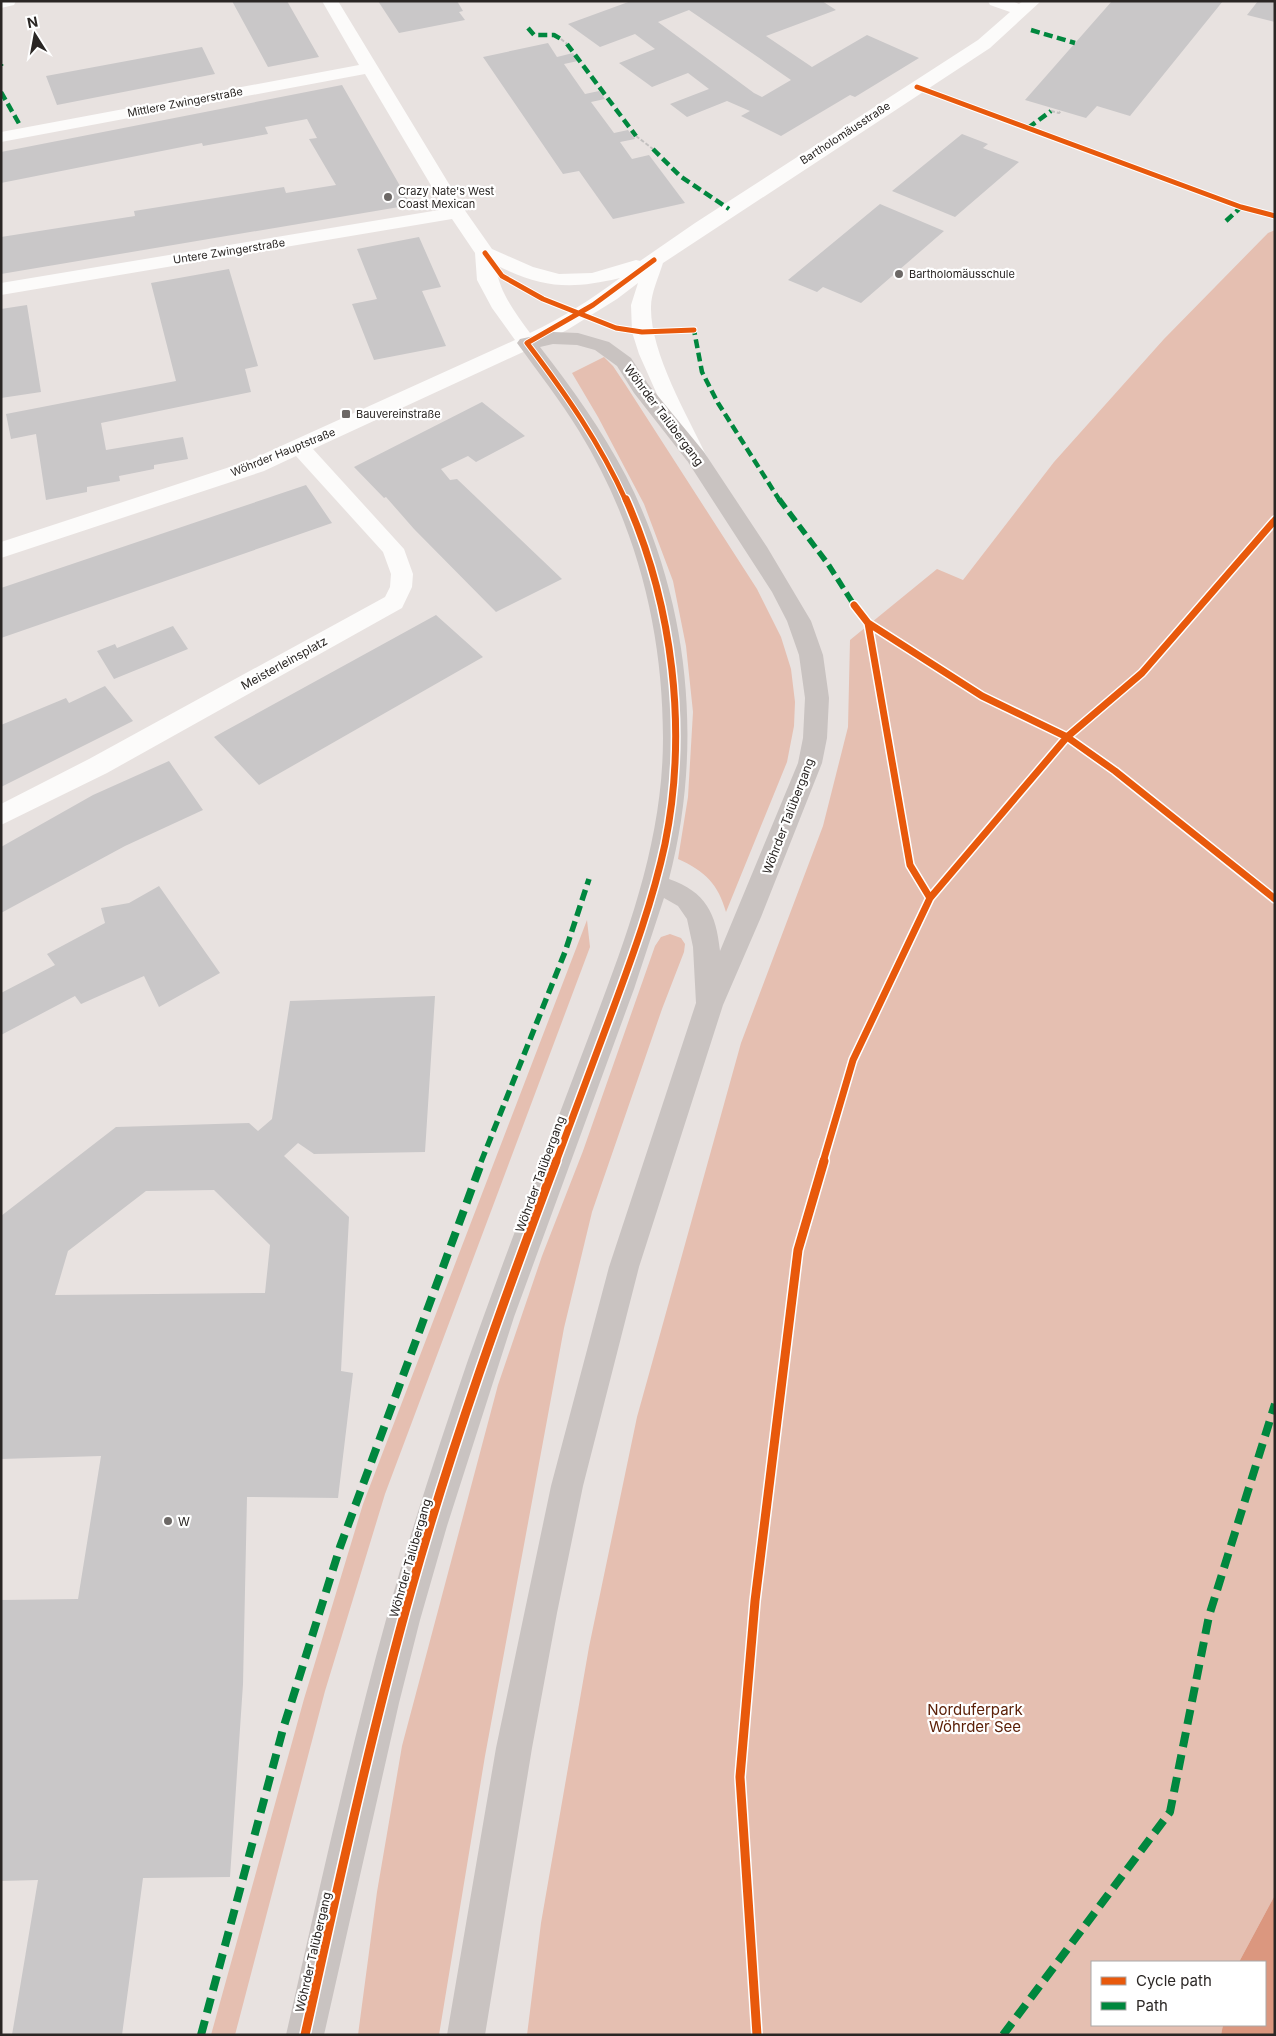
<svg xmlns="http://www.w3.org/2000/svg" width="1276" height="2036" font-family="Inter,sans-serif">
	<rect width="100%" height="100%" fill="#e8e2e0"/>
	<path fill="#e5bfb1" d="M1275,230v1665l-36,67h-147v63h131l-2,10h-694l14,-112 48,-276 48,-230 104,-374 82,-217 25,-99 2,-87 87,-71 26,11 91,-118 110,-123 104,-106z
		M604,357l9,9 12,18 132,205 24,48 10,32 4,33 -1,24 -7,36 -61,150c-8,-28 -21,-41 -48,-53l10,-62 5,-85 -7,-66 -13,-65 -29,-77 -46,-87 -26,-44z
		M587,920l3,27 -205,547 -60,197 -90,344h-24l93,-336 59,-195z
		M670,934l11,4 4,6 -1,8 -22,57 -70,203 -28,116 -79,428 -46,279h-81l19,-143 25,-146 96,-361 44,-129 41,-105 72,-205 6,-9z"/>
	<path fill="#db977f" d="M1275,1895v140h-54l2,-10h42v-63h-26z"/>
	<path fill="#c9c7c8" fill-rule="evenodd" d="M232,1h55l32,56 -51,10z
		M378,1h79l6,10 -4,1 6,8 -66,13z
		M631,1h191l14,9 -70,26 46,31 55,-32 52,23 -64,39 -5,-2 -69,41 -40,-20 9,-5 -23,-10 -40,16 -17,-13 39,-15 -21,-16 -36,14 -33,-24 36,-14 -20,-15 -35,13 -32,-23zM689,10l63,43 39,27 -29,17 -8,-4 -96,-71z
		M1112,1h111l-93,115 -33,-10 -11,12 -61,-18z
		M1258,1h17v21l-28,-7z
		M548,43l9,14 16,-4 5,8 -14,3 21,30 14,-3 6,8 -14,3 23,31 14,-3 7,9 -15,3 12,17 17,-4 36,48 -72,16 -34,-48 -16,3 -80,-117z
		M202,47l13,27 -158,31 -11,-29z
		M342,85l69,120 -410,69v-37l134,-21 -1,-5 150,-24 2,6 50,-8 -27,-46 8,-1 -10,-19 -42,8 3,7 -65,12 -1,-3 -201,40v-31z
		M962,134l26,10 -5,4 36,14 -64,55 -63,-26z
		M880,204l64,27 -83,72 -38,-16 -6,5 -29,-12z
		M419,237l22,50 -19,4 24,55 -72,14 -22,-56 25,-5 -20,-50z
		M229,269l29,97 -13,3 6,23 -150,31 5,27 77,-13 5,22 -34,6v4l-35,7 1,5 -33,6v5l-41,8 -10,-66 -25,5 -5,-25 170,-33 -25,-98z
		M27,305l14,87 -40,6v-89z
		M482,402l43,34 -49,26 -8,-6 -27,13 9,11 7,-1 105,100 -66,33 -82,-83 -28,-32 -2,1 -30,-31z
		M306,485l26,38 -331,115v-50z
		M436,615l47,42 -224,128 -45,-48z
		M173,626l15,23 -74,30 -17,-28 18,-7 2,4z
		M105,686l28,35 -132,66v-62l65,-27 3,5z
		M169,761l34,49 -78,36 -124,67v-66l92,-52z
		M159,886l61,87 -61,34 -15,-31 -63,28 -6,-8 -74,39v-42l54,-28 -8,-11 58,-31 -4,-15 28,-5z
		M435,996l-10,156 -111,2 -16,-11 -14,13 65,61 -8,154 12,2 -15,125 -91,-1 -4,187 -13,193 -87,1 -21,157h-110l26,-155 -37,1v-281l77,-1 23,-143 -100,3v-243l115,-89 133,-4 9,8 14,-12 18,-118zM214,1190l56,55 -5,48 -210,2 13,-44 78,-60z"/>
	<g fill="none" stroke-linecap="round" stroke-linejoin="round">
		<path stroke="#c3c1c0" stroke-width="2" stroke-dasharray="4 2" stroke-linecap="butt" d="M561,39l6,5
			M1051,111l8,2 2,-2
			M636,136l17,13"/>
		<path fill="#fcfbfa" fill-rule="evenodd" d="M1,1h15l-2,4 -13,3z
			M322,1h16l128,211 26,37 41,18 26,7 33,-1 44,-13 4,1 55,-38 283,-183 32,-28 -20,-7 -2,-4h24l7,3 4,-3h18l-51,47 -327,215c-4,13 -12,30 -12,44 -1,45 36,108 56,150l-3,5 -8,2 -8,-2 -3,-5 -46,-103 -7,-22 -1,-27 7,-22 -21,16 -50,31 -33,17 -221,102 91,100 9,25 -1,13 -10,21 -295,165 -106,52v-21l88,-45 296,-162 5,-10 1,-13 -8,-22 -87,-96 -32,15 -263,87v-16l247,-81 267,-121 -23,-32 -15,-28 -2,-27 -23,-34 -451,76v-12l444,-74 -80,-135 -364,68v-10l358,-67zM496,265c46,23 74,25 124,13 -28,21 -58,40 -90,55 -15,-21 -32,-42 -34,-68z"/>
		<path fill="#c9c3c1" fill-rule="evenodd" d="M553,332l25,1 31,9 22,16 17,26 56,68 63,95 44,74 12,34 6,43 -2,40 -5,25 -61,154 -38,88 -84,262 -56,219 -26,127 -25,135 -47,287h-38l49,-287 55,-262 58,-219 87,-264 -3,-56 -6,-28 -9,-13 -14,-8 -30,91 -120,328 -67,209 -27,94 -21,83 -75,332h-38c32,-140 63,-281 101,-419 24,-86 52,-171 81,-256 36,-102 75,-202 113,-303 39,-104 82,-206 82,-319 0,-109 -27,-214 -84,-307 -19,-31 -41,-59 -62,-88l3,-4zM553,344l24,1 18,5 22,16 17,27 54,69 84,130 15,29 12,34 6,43 -2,40 -5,25 -78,188c-4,-38 -14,-59 -51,-72 35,-134 20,-280 -43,-403 -24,-46 -54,-88 -86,-129z"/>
		<path stroke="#00873e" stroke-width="4.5" stroke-dasharray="9 4.5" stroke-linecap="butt" d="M528,28l6,7h20l7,4
			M1031,30l44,13
			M567,44l69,92
			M1,64v2
			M1,92l20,35
			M1028,128l23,-17
			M653,149l27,27 49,33
			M1226,221l15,-14
			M690,330h4l8,42 16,31 62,98"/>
		<path stroke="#00873e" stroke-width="5.5" stroke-dasharray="11 5.5" stroke-linecap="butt" d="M779,499l49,65 28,44
			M481,1162l84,-210 24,-73"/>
		<path stroke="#00873e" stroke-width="8" stroke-dasharray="15 8" stroke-linecap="butt" d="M201,2035l82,-306 57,-182 142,-386
			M1003,2035l167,-223 39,-196 66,-212"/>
		<defs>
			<path id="cycleway-far2" d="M917,87l324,120 34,9
				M485,253l17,23 41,23 73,29 26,4 52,-2
				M626,501c-26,-58 -61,-108 -99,-158l66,-38 61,-45"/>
			<path id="cycleway-far1" d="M854,605l14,18 114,73 85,41 48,34 160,128
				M868,623l42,242 20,33
				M556,1162c19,-51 38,-102 57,-153 20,-54 40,-109 52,-165 23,-114 8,-239 -39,-345
				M823,1162l30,-102 77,-162 137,-161 75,-64 133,-153"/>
			<path id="cycleway" d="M305,2035c33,-149 65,-298 106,-445 41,-146 92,-288 145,-429
				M757,2035l-17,-258 15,-176 43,-351 26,-89"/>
		</defs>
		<use href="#cycleway-far2" stroke="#fff" stroke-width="7"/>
		<use href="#cycleway-far1" stroke="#fff" stroke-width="10"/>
		<use href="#cycleway" stroke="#fff" stroke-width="12"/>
		<use href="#cycleway-far2" stroke="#e8590c" stroke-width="5"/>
		<use href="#cycleway-far1" stroke="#e8590c" stroke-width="7"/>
		<use href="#cycleway" stroke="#e8590c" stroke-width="9"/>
	</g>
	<g fill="#6c6866" stroke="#fff" stroke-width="2">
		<circle cx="388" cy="197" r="5"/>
		<circle cx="899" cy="274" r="5"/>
		<rect x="341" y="409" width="10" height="10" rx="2.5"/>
		<circle cx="168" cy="1521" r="5"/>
	</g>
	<g text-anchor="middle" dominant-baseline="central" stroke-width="4.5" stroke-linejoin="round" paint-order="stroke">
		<g font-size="11" fill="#2a2624" stroke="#fff">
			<text transform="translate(185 102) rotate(-11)">Mittlere Zwingerstraße</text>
			<text transform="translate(845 133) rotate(-33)">Bartholomäusstraße</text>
			<text transform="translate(229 251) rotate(-9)">Untere Zwingerstraße</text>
			<text transform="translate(283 452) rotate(-22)">Wöhrder Hauptstraße</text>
		</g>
		<g font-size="11" fill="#2a2624" stroke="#fff" text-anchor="start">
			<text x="398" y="191">Crazy Nate's West<tspan x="398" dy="13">Coast Mexican</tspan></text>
			<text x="909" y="274">Bartholomäusschule</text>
			<text x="356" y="414">Bauvereinstraße</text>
		</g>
		<g font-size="12" fill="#2a2624" stroke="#fff">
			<text transform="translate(664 415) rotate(53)">Wöhrder Talübergang</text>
			<text transform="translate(284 663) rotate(-29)">Meisterleinsplatz</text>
			<text transform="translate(788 816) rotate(-69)">Wöhrder Talübergang</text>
			<text transform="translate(540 1174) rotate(-70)">Wöhrder Talübergang</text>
			<text transform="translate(410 1558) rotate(-74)">Wöhrder Talübergang</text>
			<text transform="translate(313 1952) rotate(-77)">Wöhrder Talübergang</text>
		</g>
		<g font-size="12" fill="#2a2624" stroke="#fff" text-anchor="start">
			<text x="178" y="1521">W</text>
		</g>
		<g font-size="15" fill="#5c2008" stroke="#fff">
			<text x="975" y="1709">Norduferpark<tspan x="975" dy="17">Wöhrder See</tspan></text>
		</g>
	</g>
	<rect width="1276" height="2036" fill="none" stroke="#2a2624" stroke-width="5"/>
	<rect x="1091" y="1961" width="175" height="65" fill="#ffffff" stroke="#aaa8a7"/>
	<rect x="1101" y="1977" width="25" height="8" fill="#e8590c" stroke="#aaa8a7"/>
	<text x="1136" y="1986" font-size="15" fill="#2a2624">Cycle path</text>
	<rect x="1101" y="2002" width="25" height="8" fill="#00873e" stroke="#aaa8a7"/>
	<text x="1136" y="2011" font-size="15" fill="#2a2624">Path</text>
	<g transform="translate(35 35) rotate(349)" stroke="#ffffff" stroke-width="4" paint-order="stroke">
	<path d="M0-4L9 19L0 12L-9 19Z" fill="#2a2624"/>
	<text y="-8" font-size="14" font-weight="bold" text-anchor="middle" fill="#2a2624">N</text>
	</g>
</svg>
